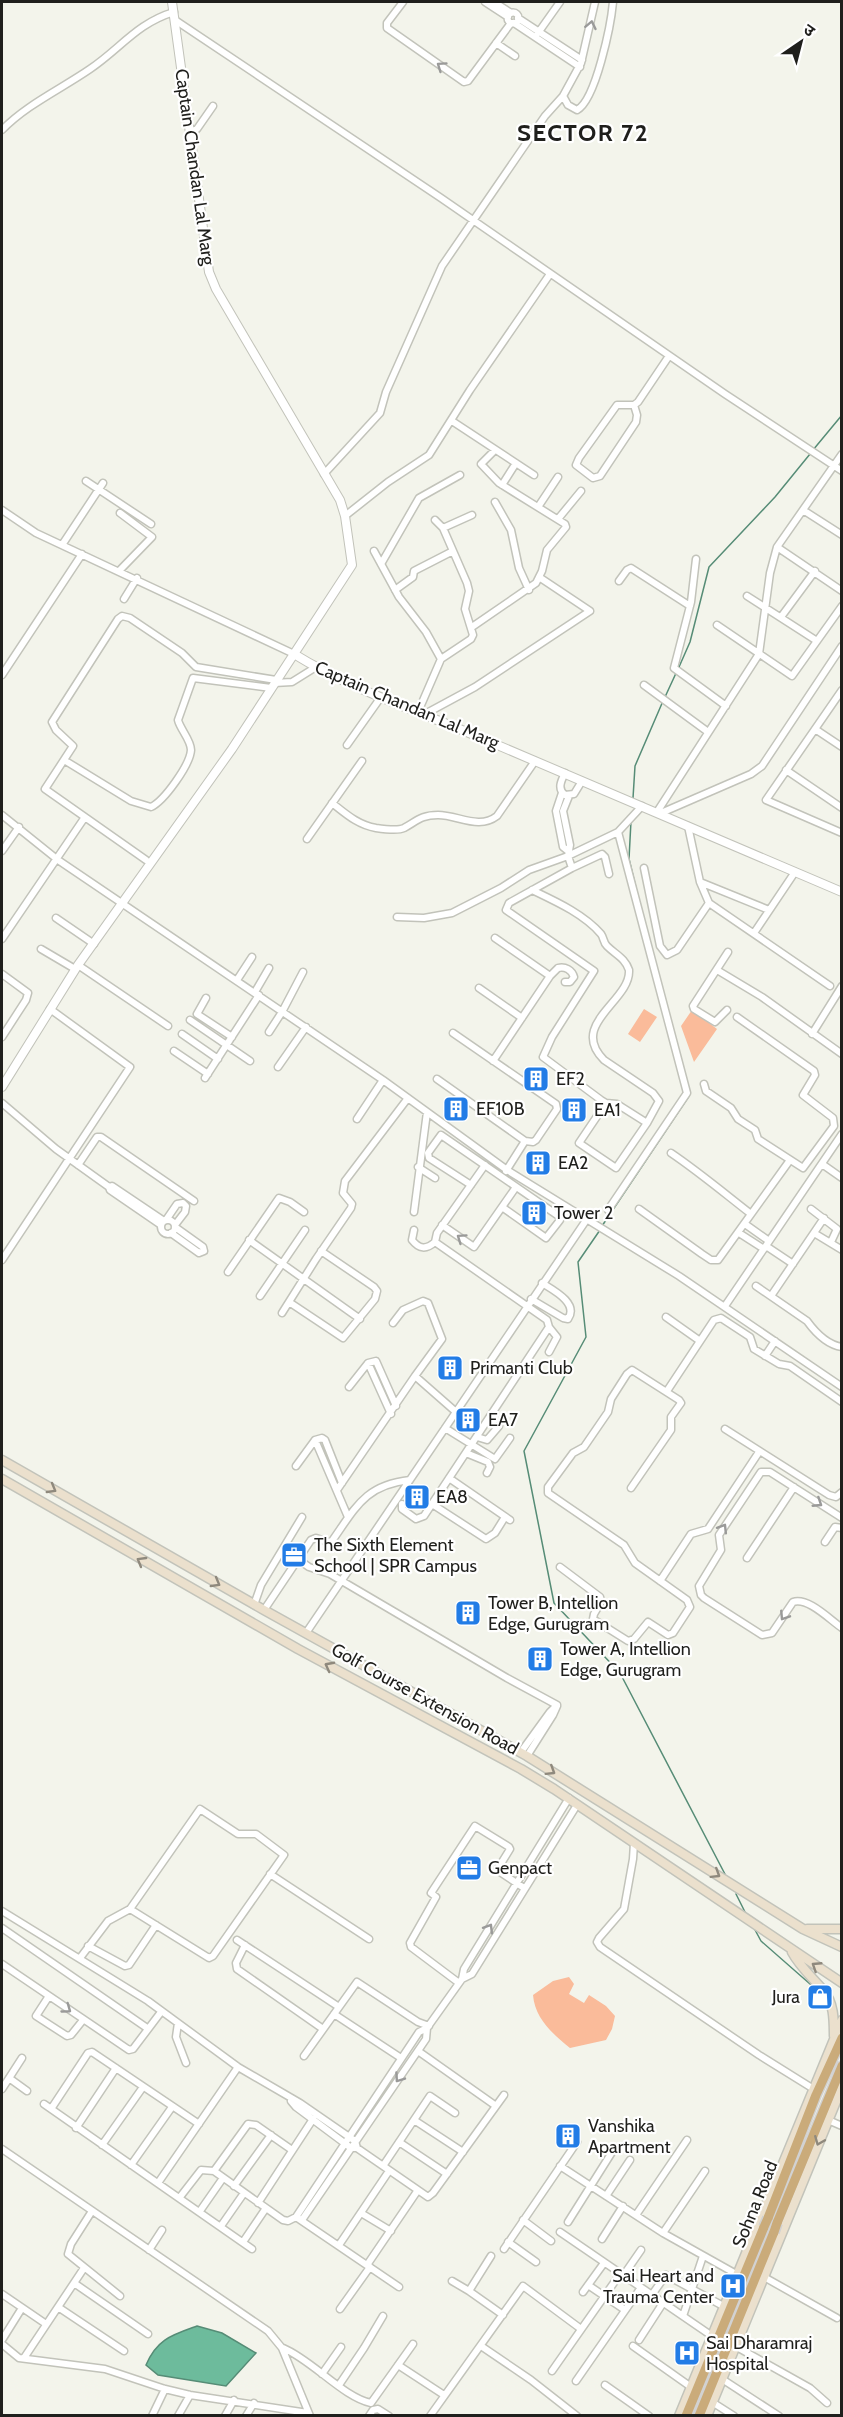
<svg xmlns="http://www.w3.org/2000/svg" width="843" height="2417" font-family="Cabin,'Noto Sans Devanagari',sans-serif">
	<rect width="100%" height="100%" fill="#f3f4eb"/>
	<path fill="#fabb9a" d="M644,1009l13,8 -17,25 -12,-8z
		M692,1010l25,19 -23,33 -13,-36z
		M569,1977l5,7 -5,10 15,9 5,-8 17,11 9,10 -3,13 -6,11 -36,8c-17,-14 -35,-29 -37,-53l20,-14z"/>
	<path fill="#6dbb9c" stroke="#568c76" stroke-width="1.5" d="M197,2326l25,7 34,20 -30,33 -68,-11 -12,-10c11,-26 26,-30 51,-39z"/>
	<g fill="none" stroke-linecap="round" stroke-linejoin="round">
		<path stroke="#568c76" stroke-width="1.5" d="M813,450l29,-35
			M679,667l11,-25 19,-75 66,-70 35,-43
			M665,697l12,-26
			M633,798l2,-32 28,-65
			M631,821l-2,38 14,58
			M602,1226l87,-130
			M600,1230l-22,32 8,75 -62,114 30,152 66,70 107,205
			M736,1894l10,20
			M754,1928l7,13 57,50"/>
		<defs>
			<path id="minor" d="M403,2l-16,21v5l77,54 4,-1 43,-58
				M485,2l23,15
				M494,2l17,11
				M595,2l-14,61 -18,33 5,9 9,5c19,-10 34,-86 36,-108
				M507.5 18a5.5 5.5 0 1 1 11 0a5.5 5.5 0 1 1-11 0Z
				M518,18l64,42
				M175,20l266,178 284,196 117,77
				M514,23l66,44
				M538,33l22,-31
				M496,43l19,13
				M2,130c24,-25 59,-41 88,-61 30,-20 47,-46 84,-57
				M190,132l7,-3 16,-23
				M634,405l3,10 -1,7 -36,54 -7,2 -17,-13 3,-7 38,-53h17l4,-3 31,-46
				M452,421l82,54
				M324,474l56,-61 6,-21 56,-126 103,-150 18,-20
				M86,481l65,43
				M502,485l14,-22
				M495,502l16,28 8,38 10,22
				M538,507l20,-30
				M2,510l34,23 258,121
				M803,510l39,25
				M120,513l32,24 -32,33
				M345,516l43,-34 41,-27 41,-65 80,-116
				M558,519l23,-28
				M443,528l29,-13
				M62,545l41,-62
				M777,547l65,44
				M374,551l25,46 27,35 15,27
				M696,559l-5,43 -17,66 52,38
				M381,564l38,-66 41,-23
				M619,581l8,-11 4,-2 59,38
				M395,590l18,-13 1,-6 39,-20
				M747,596l70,45
				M124,599l13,-21
				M781,617l34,-46
				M717,625l75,51 50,-70
				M472,627l64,-44 6,-12 5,-21 19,-23 -1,-3 -66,-41 -18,-19 13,-13
				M2,675l80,-121
				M274,683l18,-1 24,-15
				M644,685l64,47
				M842,690l-76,110 76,33
				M418,712l23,-53 30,-20 2,-4 -8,-26 4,-18 -2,-8 -24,-55 -8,-8
				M425,714l50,-27 115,-76 -51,-34
				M815,729l27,18
				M347,745l34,-48
				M64,760l67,41 20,6c13,-6 39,-42 40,-57 0,-10 -11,-21 -13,-30l15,-42 78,10
				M786,770l56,38
				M565,773c-4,8 -8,16 0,22l9,-1 8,-13
				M562,793l-6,18 7,36 5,4
				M569,796l-6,15 7,34 -2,11 4,12 -63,35 -3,7 88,61 -42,66 -9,20 58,43 5,3 11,1 30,19
				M332,803c14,11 26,22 44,25 7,1 22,3 28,0 13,-7 17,-13 34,-13 20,0 41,15 59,1l38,-55
				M657,812l102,-158 11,-81 7,-26 65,-93
				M661,813l90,-39 11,-8 80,-120
				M2,815l56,45 325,220 124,90 172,106 163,111
				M688,826l12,56 9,21 121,83
				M307,839l55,-78
				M2,851l17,-24
				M146,860l-101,-71 28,-43 -17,-16 -4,-8 66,-103 4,-3 8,2 52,35 14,14 80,13
				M572,868l30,-14 3,3 4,17
				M644,868l16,78 7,9 10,-5 32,-47
				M700,882l69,28
				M532,890c23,11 52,24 69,44 3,4 2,8 6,12 9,9 18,12 22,24 2,31 -61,54 -25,90l49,33 6,8 -12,22 -31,45 -37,-25 27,-40
				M397,917l27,1 28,-5 49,-25 28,-18 39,-14 50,-24 24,-26
				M56,918l38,26
				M754,933l41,-61
				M2,939l83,-122
				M41,949l34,20
				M78,965l90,61
				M717,970l45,27 80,57
				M2,974l26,19 -2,7 -24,37
				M550,976l8,-8c7,-2 14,2 16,9l-4,5h-5
				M237,980l15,-23
				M479,988l43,30
				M255,992l14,-24
				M206,998l-9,16 35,23
				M727,1010l-12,12 -21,-13 -1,-3 35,-54
				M190,1020l60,41
				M269,1032l13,-20 21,-40
				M453,1033l103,71 1,5 -21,31 -3,2 -8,-1
				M182,1034l36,25
				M812,1034l30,-48
				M174,1051l34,23
				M493,1061l57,-85 -55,-38
				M278,1067l28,-40
				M205,1078l54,-83
				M437,1079l88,62 -19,30
				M704,1084l2,7 25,17 7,11 17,11 3,9 45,29 31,-42 -1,-8 -30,-23 12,-20 -1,-4 -77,-54
				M2,1103l54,46 53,38
				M357,1119l26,-39
				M671,1153c28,19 53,40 80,61
				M822,1164l20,14
				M78,1165l19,-28h4l93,64
				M418,1167l17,11
				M471,1185l-42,-27 -1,-5 13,-18 119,82v3l-14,18 -44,-31
				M639,1209l63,45 9,6h7l72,-100
				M811,1209l26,20 -6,13
				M608,1210l79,-117 -69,-261
				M414,1212l13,-100
				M161 1227a7 7 0 1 1 14 0a7 7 0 1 1-14 0Z
				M166,1220l11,-16 6,-1 3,3 -1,6 -10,13
				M745,1224l24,17
				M161,1225l-51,-35 -1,-3 3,-1 52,35
				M442,1225l32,22 42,-60
				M414,1230l-2,10c7,9 14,10 23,2
				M171,1233l28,20 5,-2 -1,-4 -28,-20
				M739,1233l25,16
				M814,1233l28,17
				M249,1240l111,79
				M766,1246l27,18
				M2,1260l128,-193 -80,-58
				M228,1272l51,-74 11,4 14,10
				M756,1286l51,35c8,11 21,24 35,26
				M260,1296l45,-66
				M771,1296l53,-78
				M531,1299l32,19 5,1c11,-16 -15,-29 -26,-36
				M289,1302l54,36 32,-39 2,-8 -3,-4 -53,-36
				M725,1306l117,-172
				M282,1313l34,-54 35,-51 1,-4 -9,-11 2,-12 63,-83
				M666,1317l34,24
				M393,1323l10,-13 20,-9 5,2 14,36 -27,37
				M549,1352l8,-15 -8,-10
				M765,1356l10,-15
				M368,1363l23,51
				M349,1387l19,-24 8,-2 20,45
				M667,1391l47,-71 7,-2 29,19 4,12 25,15 11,2 52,36
				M445,1428l50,31 15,-21
				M725,1429l104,66 7,2 6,-5
				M477,1437l10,3 12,-14
				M315,1440l33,77
				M466,1453l22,9 2,5 -3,6
				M296,1466l19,-26 7,-2 3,2 17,43
				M449,1478l61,42
				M337,1490l78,-114 41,36
				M402,1504v5l14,10 8,-3 125,-189 -2,-7 -112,-78 2,-9 48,-68
				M432,1504l54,35 9,-6 10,-16
				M842,1518l-72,-46h-9l-42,63 2,15 -22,36 2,9 3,3 58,37 10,-2 21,-31c15,-5 36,17 49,26
				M825,1542l10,-15 7,1
				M286,1551l23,16 21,7 177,104 50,27
				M747,1558l47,-71
				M560,1567l40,30 1,5 -7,12 -1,5 35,22 6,-2 14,-17 20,13 5,-2 17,-26 -3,-7 -52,-37 -11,-18 -76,-52v-6l25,-34 11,-6 24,-35 3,-13 16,-25 5,-4 47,30 2,3 -10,14v13l-40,58
				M660,1581l31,-47 17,-5 51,-77
				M254,1605l7,-20 41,-68
				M264,1610l47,-70 5,-2 12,4 4,-1c24,-34 33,-56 78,-61
				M306,1633l281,-414
				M521,1752l29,-40 7,-7
				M527,1756l26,-41 4,-9
				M634,1843l-1,16 -9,50 -25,29 -2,4 3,5 159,108 53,33
				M270,1874l99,65
				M2,1911l146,90 90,66 62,36 55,38 2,7
				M2,1928l145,100
				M237,1940l102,67
				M245,1945l-9,18 1,6 86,60
				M88,1946l37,20 4,-1 27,-40
				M80,1958l28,-37 22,-12 70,-100 38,25h18l28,21 -71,101 -4,2 -79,-49
				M2,1964l127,86 4,-1 28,-37
				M462,1979l10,-5 105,-169
				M459,1983l-48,-36 -1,-4 26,-46 -5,-4 44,-67 34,21 1,2 -13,21 27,18
				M49,1996l-13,20 31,20 4,-1 12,-15
				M334,2014l67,44
				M178,2023l-2,14 10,26
				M418,2051l78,55
				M304,2056l53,-74 61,40 11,4
				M9,2078l18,13
				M2,2089l20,-31
				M291,2101l5,6 55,41h6l71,49 5,-4 71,-98
				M44,2104l208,145
				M51,2109l37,-56 4,-1 107,72
				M414,2120l49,32
				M828,2120l14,6
				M76,2128l40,-60
				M399,2142l48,32
				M102,2145l41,-58
				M2,2149l266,182 14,17 28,68
				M131,2165l41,-58
				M383,2166l47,-70 25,17
				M560,2166l103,67 75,42
				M214,2171l34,-47 8,1 36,25
				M158,2183l80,-116
				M234,2186l37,-51
				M606,2196l24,-36
				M180,2197l21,-27 13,1 69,49 5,1 8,-4 103,70
				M258,2203l55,-84
				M92,2211l-21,33 -3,10 52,42
				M200,2211l23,-33
				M361,2213l30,18
				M636,2215l51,-75
				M296,2217l123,-185 8,-4
				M302,2220l124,-181 1,-11 35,-49 2,-10 105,-171
				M523,2220l28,21
				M568,2222l46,-73
				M221,2226l23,-33
				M560,2232l152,104
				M663,2233l42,-62
				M602,2239l21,-33
				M243,2242l23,-34
				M508,2242l28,20
				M339,2245l50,-74
				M504,2249l73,-107
				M149,2250l13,-20
				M491,2256l-22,35 34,24
				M367,2265l51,-75
				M623,2276l18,-26
				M764,2277l73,41
				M452,2281l17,10
				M74,2283l74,51
				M588,2285l37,25
				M583,2292l21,-29
				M2,2294l44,30
				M651,2296l15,-21 59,32
				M58,2307l66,44
				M340,2309l30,-42
				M683,2316l20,-60
				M2,2340l20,-32
				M639,2340l24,-37
				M2,2344l17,14 86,11 60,20 25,6 118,18
				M481,2346l50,34 46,36
				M633,2346l58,41
				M735,2346l75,42 17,15
				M283,2348c29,12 60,49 88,55l42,-59
				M24,2358l60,-90
				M398,2365l46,30
				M552,2371l68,-97
				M322,2374l19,-27
				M722,2379l57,37
				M576,2381l64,-92
				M339,2385l25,-37 19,-32
				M605,2385l44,31
				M712,2402l22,14
				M152,2416l13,-27
				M178,2416l12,-21
				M225,2416l9,-16
				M246,2416l8,-13
				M369,2416l4,-6 5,-1 11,7
				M430,2416l93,-130 58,43"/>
			<path id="tertiary" d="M294,654c58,36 124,57 187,84 120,51 240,102 361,154
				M2,1087l76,-122 154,-216 120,-184 -7,-49 -5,-16 -124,-211 -7,-17 -37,-270"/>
			<path id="secondary" d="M2,1460l262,150 263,146 276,173 39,18
				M2,1479l296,170 223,120 33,20 288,194
				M807,1929h35
				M792,1952c8,15 20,25 31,38 11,12 11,30 11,46
				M679,2416l163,-396
				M707,2416l135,-329"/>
			<path id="trunk" d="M768,2218l48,-123 26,-57
				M777,2223l65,-157
				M686,2416l78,-189
				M699,2416l75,-184"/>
		</defs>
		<use href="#minor" stroke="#c2c3ba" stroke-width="9"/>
		<use href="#tertiary" stroke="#c2c3ba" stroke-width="10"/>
		<use href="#secondary" stroke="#c2c3ba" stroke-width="11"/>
		<use href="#trunk" stroke="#d2d2d2" stroke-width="12"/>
		<use href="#minor" stroke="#fff" stroke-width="6"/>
		<use href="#tertiary" stroke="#fff" stroke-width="8"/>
		<use href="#secondary" stroke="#ebe0cd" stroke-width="8"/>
		<use href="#trunk" stroke="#caab7a" stroke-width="9"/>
		<defs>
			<path id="trunk-bridge" d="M764,2227l4,-9
				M774,2232l3,-9"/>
		</defs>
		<use href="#trunk-bridge" stroke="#d2d2d2" stroke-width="12" stroke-linecap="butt"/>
		<use href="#trunk-bridge" stroke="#caab7a" stroke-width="9"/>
	</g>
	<defs><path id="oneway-chevron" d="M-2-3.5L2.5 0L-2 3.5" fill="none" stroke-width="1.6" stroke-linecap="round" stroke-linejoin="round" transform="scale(1.5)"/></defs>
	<g stroke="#9a9a99">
		<use href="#oneway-chevron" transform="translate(591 25) rotate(-78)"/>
		<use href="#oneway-chevron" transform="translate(441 66) rotate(-145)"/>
		<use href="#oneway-chevron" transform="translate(461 1238) rotate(-145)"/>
		<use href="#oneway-chevron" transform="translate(818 1503) rotate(33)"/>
		<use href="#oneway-chevron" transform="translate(723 1528) rotate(-58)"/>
		<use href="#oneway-chevron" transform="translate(784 1616) rotate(123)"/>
		<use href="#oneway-chevron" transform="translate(489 1928) rotate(-59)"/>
		<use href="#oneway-chevron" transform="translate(67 2009) rotate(36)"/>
		<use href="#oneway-chevron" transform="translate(399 2078) rotate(125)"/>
	</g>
	<g stroke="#8f897d">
		<use href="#oneway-chevron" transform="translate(52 1489) rotate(30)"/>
		<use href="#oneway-chevron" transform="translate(141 1561) rotate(-150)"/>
		<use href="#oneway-chevron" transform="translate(216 1583) rotate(30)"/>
		<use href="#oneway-chevron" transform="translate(329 1666) rotate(-152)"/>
		<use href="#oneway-chevron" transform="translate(551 1771) rotate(32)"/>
		<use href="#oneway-chevron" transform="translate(716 1874) rotate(32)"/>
		<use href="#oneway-chevron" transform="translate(816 1966) rotate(-147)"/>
		<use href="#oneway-chevron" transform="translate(819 2141) rotate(112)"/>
	</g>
	<defs>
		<symbol id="building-square" viewBox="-11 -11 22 22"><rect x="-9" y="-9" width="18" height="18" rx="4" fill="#227ce6" stroke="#fff"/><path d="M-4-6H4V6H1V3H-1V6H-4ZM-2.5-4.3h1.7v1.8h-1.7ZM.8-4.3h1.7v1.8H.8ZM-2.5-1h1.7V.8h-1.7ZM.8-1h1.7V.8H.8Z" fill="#fff"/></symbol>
		<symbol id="office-square" viewBox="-11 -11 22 22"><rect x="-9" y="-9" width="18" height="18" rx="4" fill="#227ce6" stroke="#fff"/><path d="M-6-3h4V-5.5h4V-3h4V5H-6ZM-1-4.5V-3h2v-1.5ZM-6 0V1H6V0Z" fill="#fff"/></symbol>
		<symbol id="shop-square" viewBox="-11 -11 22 22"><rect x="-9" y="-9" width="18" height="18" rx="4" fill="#227ce6" stroke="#fff"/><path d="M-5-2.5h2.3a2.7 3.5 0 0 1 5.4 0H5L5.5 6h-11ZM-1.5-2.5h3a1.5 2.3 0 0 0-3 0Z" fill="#fff"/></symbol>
		<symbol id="hospital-square" viewBox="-11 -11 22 22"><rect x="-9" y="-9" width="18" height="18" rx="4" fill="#227ce6" stroke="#fff"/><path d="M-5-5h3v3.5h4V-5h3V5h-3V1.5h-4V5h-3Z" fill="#fff"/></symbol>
	</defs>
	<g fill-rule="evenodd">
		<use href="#building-square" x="521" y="1064" width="30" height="30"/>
		<use href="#building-square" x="441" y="1094" width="30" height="30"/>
		<use href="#building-square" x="559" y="1095" width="30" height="30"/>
		<use href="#building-square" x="523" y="1148" width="30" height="30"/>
		<use href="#building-square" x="519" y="1198" width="30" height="30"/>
		<use href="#building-square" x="435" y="1353" width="30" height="30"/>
		<use href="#building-square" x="453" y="1405" width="30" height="30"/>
		<use href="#building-square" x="402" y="1482" width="30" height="30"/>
		<use href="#office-square" x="279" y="1540" width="30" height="30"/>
		<use href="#building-square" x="453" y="1598" width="30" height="30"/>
		<use href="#building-square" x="525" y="1644" width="30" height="30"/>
		<use href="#office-square" x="454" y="1853" width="30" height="30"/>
		<use href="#shop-square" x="805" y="1982" width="30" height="30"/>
		<use href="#building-square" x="553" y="2121" width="30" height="30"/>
		<use href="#hospital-square" x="718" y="2271" width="30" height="30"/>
		<use href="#hospital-square" x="672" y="2338" width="30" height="30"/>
	</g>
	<g text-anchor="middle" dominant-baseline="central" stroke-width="4.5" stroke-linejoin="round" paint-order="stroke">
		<g font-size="18" fill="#1f1f1c" stroke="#fff">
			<text transform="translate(195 167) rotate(82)">Captain Chandan Lal Marg</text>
			<text transform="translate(407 705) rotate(23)">Captain Chandan Lal Marg</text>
			<text transform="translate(425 1699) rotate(29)">Golf Course Extension Road</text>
			<text transform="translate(755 2204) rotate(-68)">Sohna Road</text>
		</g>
		<g font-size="18" fill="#1f1f1c" stroke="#fff" text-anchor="start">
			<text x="556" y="1079">EF2</text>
			<text x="476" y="1109">EF10B</text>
			<text x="594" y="1110">EA1</text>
			<text x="558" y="1163">EA2</text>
			<text x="554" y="1213">Tower 2</text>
			<text x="470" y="1368">Primanti Club</text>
			<text x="488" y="1420">EA7</text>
			<text x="436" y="1497">EA8</text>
			<text x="314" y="1545">The Sixth Element<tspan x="314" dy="21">School | SPR Campus</tspan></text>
			<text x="488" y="1603">Tower B, Intellion<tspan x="488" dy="21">Edge, Gurugram</tspan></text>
			<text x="560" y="1649">Tower A, Intellion<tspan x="560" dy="21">Edge, Gurugram</tspan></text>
			<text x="488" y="1868">Genpact</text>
			<text x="800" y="1997" text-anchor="end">Jura</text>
			<text x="588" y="2126">Vanshika<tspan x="588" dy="21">Apartment</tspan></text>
			<text x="714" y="2276" text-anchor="end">Sai Heart and<tspan x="714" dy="21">Trauma Center</tspan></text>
			<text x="706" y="2343">Sai Dharamraj<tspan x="706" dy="21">Hospital</tspan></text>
		</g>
		<g font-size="24" font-weight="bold" letter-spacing="1.5" fill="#1f1f1c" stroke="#fff">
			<text x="583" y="132">SECTOR 72</text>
		</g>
	</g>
	<rect width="843" height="2417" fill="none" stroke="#1f1f1c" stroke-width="6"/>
	<g transform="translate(801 42) rotate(35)" stroke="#ffffff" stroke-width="4.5" paint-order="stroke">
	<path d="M0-4.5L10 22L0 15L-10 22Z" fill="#1f1f1c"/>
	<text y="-9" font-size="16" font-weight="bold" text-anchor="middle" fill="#1f1f1c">उ</text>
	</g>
</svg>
